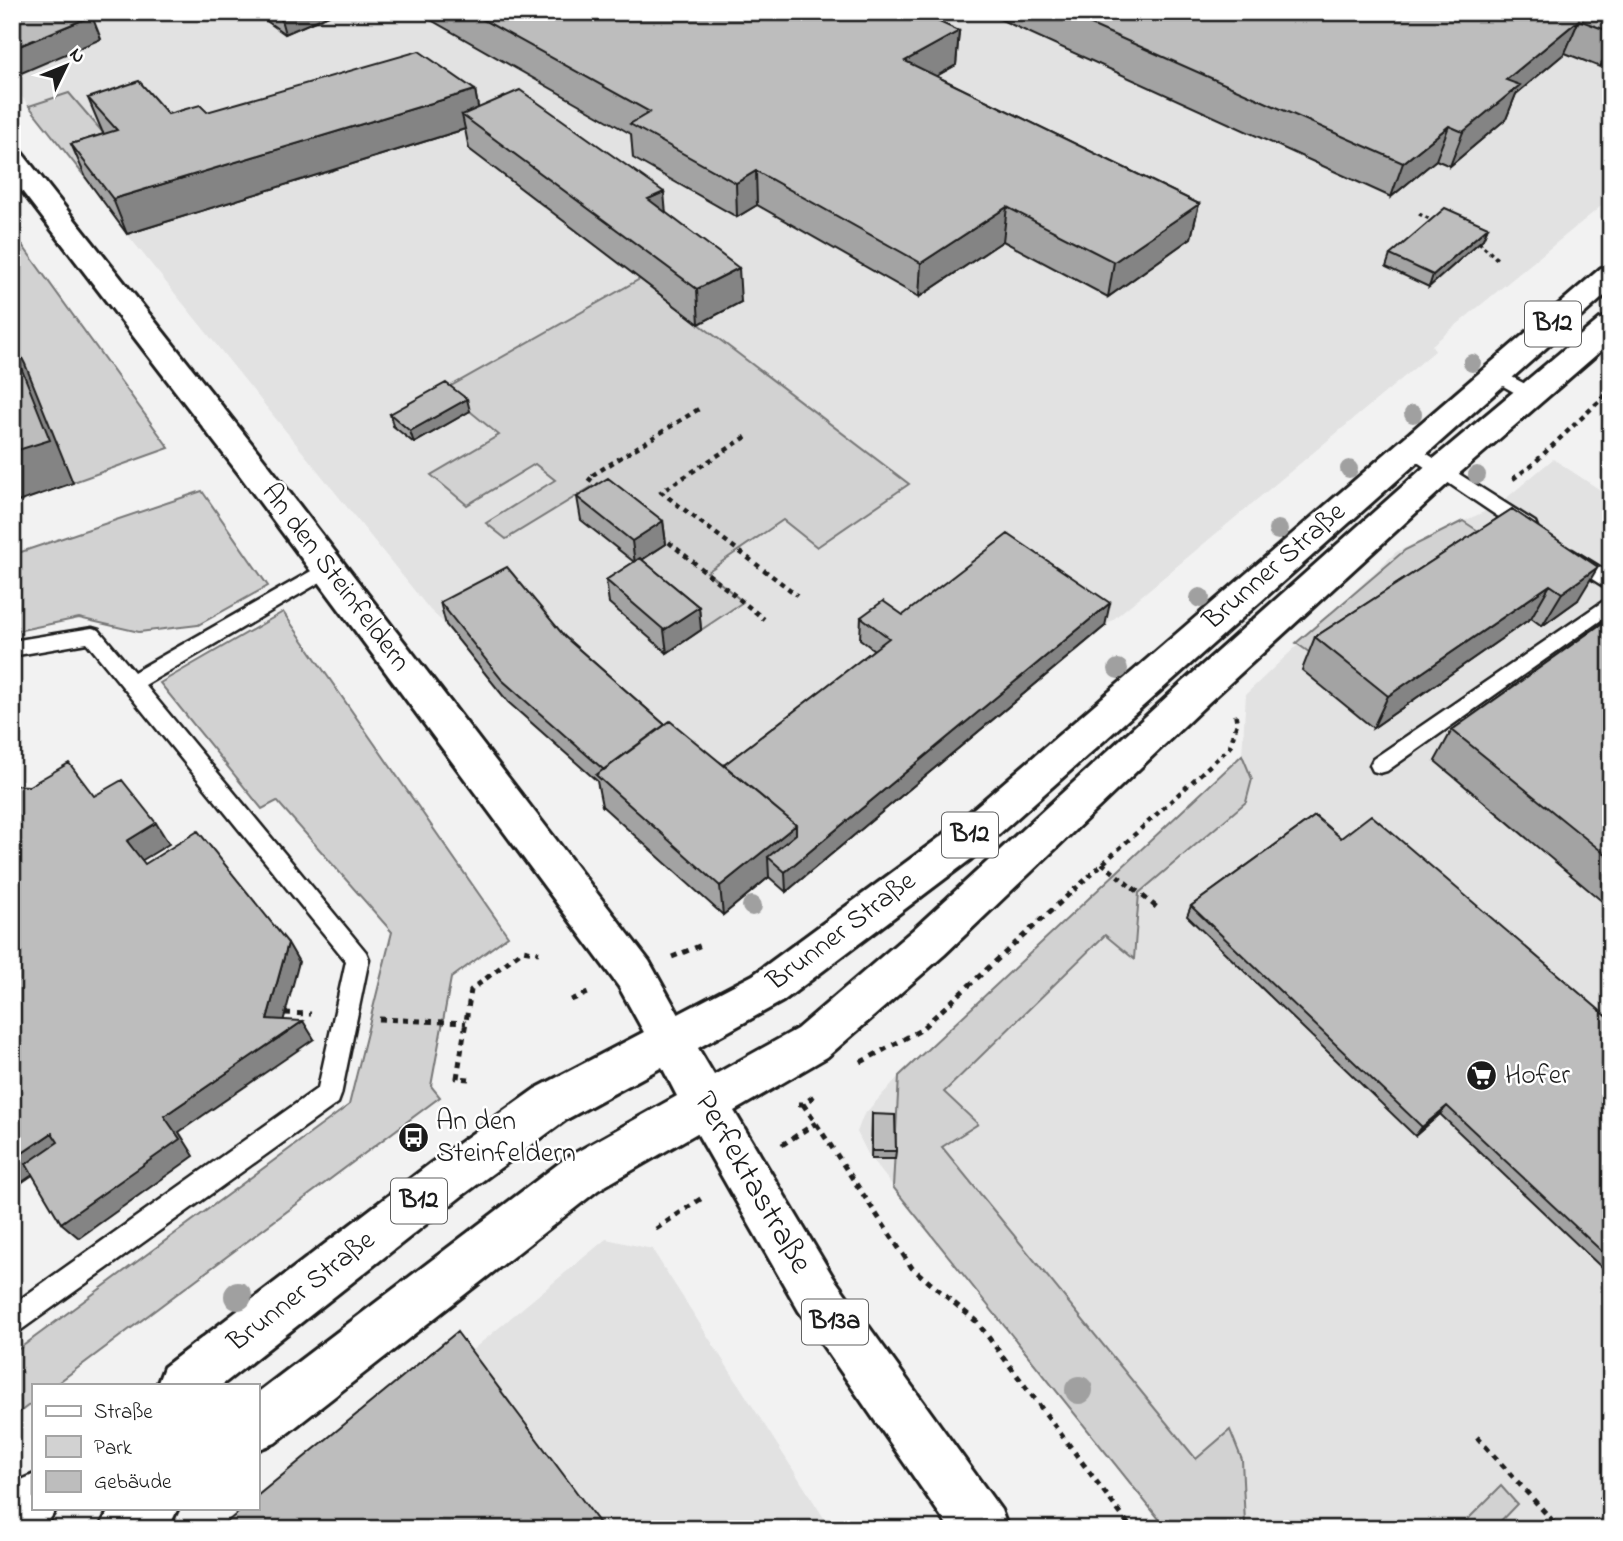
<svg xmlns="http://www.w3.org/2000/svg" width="1623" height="1541" font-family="'Indie Flower',sans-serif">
	<rect width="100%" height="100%" fill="#f2f2f2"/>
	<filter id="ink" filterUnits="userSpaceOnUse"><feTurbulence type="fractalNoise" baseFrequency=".0143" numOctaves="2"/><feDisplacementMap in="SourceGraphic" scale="14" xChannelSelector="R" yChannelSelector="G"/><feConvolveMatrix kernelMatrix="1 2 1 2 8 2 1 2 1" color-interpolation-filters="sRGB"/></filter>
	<g filter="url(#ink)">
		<path fill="#e2e2e2" d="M12,12h1599v186l-179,147 3,6 -649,541 -18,-14 -45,37 -109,-119 -106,-94 -62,-77 -16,-15 -303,-376 -115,-150z
			M1553,459l58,38v1032h-444l-298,-373 -12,-24 6,-16 36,-40 343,-321 4,-61 150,-142 101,-46z
			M606,1239l46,10 179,280h-575z"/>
		<path fill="#d2d2d2" stroke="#777" stroke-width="2" d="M69,93l61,71 -44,14 -57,-72z
			M12,231l157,217 -157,56z
			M640,279l269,205 -92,63 -34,-27 -76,52 36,30 -42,28 -74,-61 38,-25 -72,-58 -87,53 -20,-16 69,-43 -20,-16 -68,41 -36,-30 68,-40 -55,-45z
			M202,491l66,95 -70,39 -59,7 -60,-14 -67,14v-77z
			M1463,521l32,21 -176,117 -23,-16 109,-93z
			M283,612l225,324 -57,42 -20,108 9,11 -385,288h-22v17l-21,16v-64l337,-249 43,-173 -115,-131 -15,8 -102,-126z
			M1242,755l10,24 -6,23 -107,91 -5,66 -29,-24 -161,157 34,32 -36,23 254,312 34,-29 12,30 3,64 -4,5h-74l-274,-342 6,-111z
			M1501,1486l16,18 -24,25h-35z"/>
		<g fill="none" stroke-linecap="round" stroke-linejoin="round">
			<defs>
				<path id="service" d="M1497,369l41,22 3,4 -3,4h-12l-35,-20 -2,-4 2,-4z
					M1410,443l125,79 2,5 -2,5h-14l-117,-79 -3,-4 3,-4z
					M1572,550l39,24v17l-46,-29 -2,-5 2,-5z
					M327,562l7,2 2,5 -2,5 -189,111 221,267 3,7 -28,136 -3,8 -317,227 -9,4v-29l306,-217 28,-127 -259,-318 -75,13v-15l80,-13 7,2 35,42z
					M1611,596v17l-224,158 -7,2 -7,-2 -3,-6 3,-6z"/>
				<path id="minor" d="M12,151l10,2 241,305 386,503 44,79 -7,14 -15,6 -15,-6 -37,-67 -380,-513 -227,-296z"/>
				<path id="primary" d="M1611,265v25l-640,569 -188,142 -85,47 16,27 83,-46 117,-100 268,-246 249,-222 169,-142 11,-3v26l-156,135 -247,226 -264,252 -117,102 -93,54 99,166 168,233 7,19h-58l-151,-218 -102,-178 -99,57 -323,253 -18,7v-57l309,-235 111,-62 -15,-29 -95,52 -104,76 -241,190h-65l7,-18 267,-204 104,-74 218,-114 190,-140 658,-567z
					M33,1475v33h23c-9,22 -22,21 -44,21v-45z
					M110,1508h68l-10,21h-69z"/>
			</defs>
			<use href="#service" stroke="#1c1c1c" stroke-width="5"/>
			<use href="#minor" stroke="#1c1c1c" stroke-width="6"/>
			<use href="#primary" stroke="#1c1c1c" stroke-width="6"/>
			<path stroke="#1c1c1c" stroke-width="3.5" stroke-dasharray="3.5 3.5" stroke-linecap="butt" d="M1419,214l15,7
				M1479,242l19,18"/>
			<path stroke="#1c1c1c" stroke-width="4.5" stroke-dasharray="5 5" stroke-linecap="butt" d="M746,437l-85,55 136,103
				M1513,479l20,-15 78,-74
				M600,487l-12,-9 114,-71
				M661,536l103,83
				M1102,863l33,27
				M1074,890l156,-143 7,-24 -2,-11"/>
			<path stroke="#1c1c1c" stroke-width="5" stroke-dasharray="6 6" stroke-linecap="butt" d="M1133,888l27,22
				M672,957l32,-13
				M571,1000l22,-9
				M285,1013l26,1
				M379,1019l87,4
				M861,1062l58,-31 157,-143
				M469,1079l-12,-1 14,-88 52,-40 16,3
				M798,1104h5l14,-10
				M803,1104l109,164 65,54 155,207
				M782,1145l34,-22
				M656,1229l49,-33
				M1477,1437l83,92"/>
			<use href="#service" fill="#fff" fill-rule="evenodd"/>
			<use href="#minor" fill="#fff" fill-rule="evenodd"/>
			<use href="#primary" fill="#fff" fill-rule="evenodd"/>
		</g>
		<g fill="#a0a0a0">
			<circle cx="1472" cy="363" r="9"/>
			<circle cx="1413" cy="414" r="9"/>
			<circle cx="1349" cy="469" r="9"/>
			<circle cx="1477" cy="475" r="9"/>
			<circle cx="1278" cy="530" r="10"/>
			<circle cx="1200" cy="598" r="10"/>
			<circle cx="1118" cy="669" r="10"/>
			<circle cx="752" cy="906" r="10"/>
			<circle cx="238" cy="1296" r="14"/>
			<circle cx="1079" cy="1390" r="14"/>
		</g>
		<path fill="#a3a3a3" stroke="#1c1c1c" stroke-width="2" d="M254,12h74l1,3 -44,19z
			M417,12h501l41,19 -3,34 -20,11 263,128 -8,34 -83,59 -105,-56 -84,56 -162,-92 -20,12 -104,-59 -2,-24z
			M984,12h627v46l-11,9 -35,-14 -49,41 -10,25 -56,47 -14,-6 -45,37z
			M475,90l3,18 187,104 76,90 -42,22 -230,-175 -4,-20 -338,105 -41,-56 -15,-34 33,-10 -2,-3 -14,-33 80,16 39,-2z
			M1488,227l-5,12 -54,48 -43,-20 4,-12z
			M470,411l-56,32 -21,-17 -3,-12z
			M577,497l86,24 3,23 -24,16 57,47 2,23 -34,23 -58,-50 -3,-23 28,-18 -53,-42z
			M1512,509l66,91 -36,26 -11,-8 -158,110 -71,-58 13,-33z
			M440,602l125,35 100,88 59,40 150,-115 -14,-11 1,-22 42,-2 202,11 -319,266 -17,-15 -46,38 -121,-109 -5,-25 -89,-79 -62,-77z
			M1611,617v290l-1,1 -175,-147 17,-31z
			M1315,816l296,444 -10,7 -161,-153 -25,22 -228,-220 4,-10z
			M872,1114l24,37 -1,8h-24z
			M1611,1487v22l-11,-11z"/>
		<path fill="#848484" stroke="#1c1c1c" stroke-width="2" d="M12,12h16l-16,6z
			M279,12h49l1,3 -44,19z
			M92,16l9,23 -89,38v-28z
			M1579,20l-14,33 -49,41 -10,25 -56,47 13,-34 43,-52z
			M959,31l-3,34 -53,30 2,-34z
			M1611,43v15l-11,9z
			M475,90l6,34 -19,-9 3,14 -338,105 -14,-35z
			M1449,126l-13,34 -45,37 12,-34z
			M756,171l1,34 -20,12 -1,-34z
			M664,192l3,34 -19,-27z
			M1199,204l-8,34 -83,59 6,-35z
			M1007,207l-4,34 -84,56 2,-34z
			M1488,227l-5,12 -54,48 4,-12z
			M739,268l2,34 -42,22 -2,-35z
			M12,339l13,25 48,119 -61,21z
			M467,399l3,12 -56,32 -4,-12z
			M663,521l3,23 -31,20 -3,-23z
			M1598,567l-20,33 -36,26 20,-33z
			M1550,585l-19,33 -158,110 15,-32z
			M1110,603l-5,23 -319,266 -1,-20z
			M699,607l2,23 -34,23 -3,-23z
			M156,823l13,21 -28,17 -14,-20z
			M796,825v30l-28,2 1,20 -46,38 -3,-29z
			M288,943l11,19 -20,75 -12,-18z
			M303,1021l11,18 -135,93 15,24 -115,82 -18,-15 103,-107z
			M1447,1106l-7,8 -25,22 7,-9z
			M52,1133l17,17 -57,39v-29z"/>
		<path fill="#bdbdbd" stroke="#1c1c1c" stroke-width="2" d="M33,12h53l6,4 -80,33v-29z
			M469,12h449l41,19 -54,30 294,143 -85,58 -107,-55 -86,56 -165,-92 -20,12 -106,-59 20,-12z
			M1062,12h549v20l-32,-12 -73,60 14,5 -57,47 -14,-6 -46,37z
			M419,51l56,39 -362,109 -42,-55 46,-14 -29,-32 51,-17 29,33 32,-9 7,7z
			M520,90l144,102 -16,7 91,69 -42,21 -235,-174z
			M1445,208l43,19 -55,48 -43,-20z
			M12,345l38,95 -38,12z
			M446,383l21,16 -57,32 -20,-17z
			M608,478l55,43 -31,20 -55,-44z
			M1512,509l86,58 -36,26 -12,-8 -162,111 -73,-59z
			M1008,534l102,69 -325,269 -17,-15 28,-23v-9l-72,-60 165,-127 -28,-21 22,-16 20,14z
			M640,558l59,49 -35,23 -58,-50z
			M507,567l58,70 100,88 -61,45 -102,-90 -62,-78z
			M1611,617v242l-159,-129z
			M670,721l126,104 -76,61 -124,-111z
			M69,763l25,33 28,-16 34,43 -29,18 18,23 53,-33 90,112 -21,76 36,2 -139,95 16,23 -119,84 -35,-59 32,-22 -6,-9 -40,27v-375l17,1z
			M1371,815l240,205v240l-164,-154 -25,21 -231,-221 124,-90 26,22z
			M872,1114l23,1 1,36h-24z
			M457,1332l147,197h-386l26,-21h13v-12z"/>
	</g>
	<defs>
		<symbol id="supermarket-disc" viewBox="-11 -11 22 22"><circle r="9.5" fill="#1c1c1c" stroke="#fff"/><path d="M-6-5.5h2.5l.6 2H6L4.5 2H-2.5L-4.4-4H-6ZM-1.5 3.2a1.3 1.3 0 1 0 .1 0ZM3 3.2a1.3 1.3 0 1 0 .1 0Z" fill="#fff"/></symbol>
		<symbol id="bus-disc" viewBox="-11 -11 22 22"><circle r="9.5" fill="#1c1c1c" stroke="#fff"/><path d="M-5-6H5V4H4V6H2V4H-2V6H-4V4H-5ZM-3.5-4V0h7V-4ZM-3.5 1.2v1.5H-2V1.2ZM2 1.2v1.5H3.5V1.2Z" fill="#fff"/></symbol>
	</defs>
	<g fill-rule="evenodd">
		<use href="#supermarket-disc" x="1464" y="1058" width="35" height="35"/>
		<use href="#bus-disc" x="396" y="1120" width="35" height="35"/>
	</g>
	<g text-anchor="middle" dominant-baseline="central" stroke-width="5" stroke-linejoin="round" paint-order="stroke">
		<g fill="#fff" stroke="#606060" stroke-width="2">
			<rect x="1525" y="301.5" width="56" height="45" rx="5"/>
			<rect x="942" y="812.5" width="56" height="45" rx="5"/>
			<rect x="391" y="1178.5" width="56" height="45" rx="5"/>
			<rect x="802" y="1299.5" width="66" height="45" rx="5"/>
		</g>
		<g font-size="26" font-weight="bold" fill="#1c1c1c">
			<text x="1553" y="324">B12</text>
			<text x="970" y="835">B12</text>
			<text x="419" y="1201">B12</text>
			<text x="835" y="1322">B13a</text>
		</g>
		<g font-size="28" fill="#1c1c1c" stroke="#fff">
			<text transform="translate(1275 567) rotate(-41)">Brunner Straße</text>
			<text transform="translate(335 578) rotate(53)">An den Steinfeldern</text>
			<text transform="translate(842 932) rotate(-37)">Brunner Straße</text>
			<text transform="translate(302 1292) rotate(-38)">Brunner Straße</text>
		</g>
		<g font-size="28" fill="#1c1c1c" stroke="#fff" text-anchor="start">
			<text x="1505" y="1076">Hofer</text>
			<text x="436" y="1122">An den<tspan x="436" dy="32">Steinfeldern</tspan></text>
		</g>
		<g font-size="33" fill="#1c1c1c" stroke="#fff">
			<text transform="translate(752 1183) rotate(60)">Perfektastraße</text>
		</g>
	</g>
	<rect width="1623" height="1541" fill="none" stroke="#fff" stroke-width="42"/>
	<rect x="21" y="21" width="1581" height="1499" fill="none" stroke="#1c1c1c" stroke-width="2.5" filter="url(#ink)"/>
	<rect x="32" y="1384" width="228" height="126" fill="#ffffff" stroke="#a4a4a4" stroke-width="2"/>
	<rect x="46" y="1406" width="35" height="10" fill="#ffffff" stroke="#a4a4a4" stroke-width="2"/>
	<text x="94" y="1418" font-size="21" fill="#1c1c1c">Straße</text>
	<rect x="46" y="1436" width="35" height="21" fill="#d2d2d2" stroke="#a4a4a4" stroke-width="2"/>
	<text x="94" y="1454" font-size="21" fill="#1c1c1c">Park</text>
	<rect x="46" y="1471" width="35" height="21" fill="#bdbdbd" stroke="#a4a4a4" stroke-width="2"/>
	<text x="94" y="1488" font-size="21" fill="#1c1c1c">Gebäude</text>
	<g transform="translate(66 66) rotate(47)" stroke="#ffffff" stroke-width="5" paint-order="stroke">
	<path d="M0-5L12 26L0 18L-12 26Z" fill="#1c1c1c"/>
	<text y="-10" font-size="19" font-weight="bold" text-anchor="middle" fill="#1c1c1c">N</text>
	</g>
</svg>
